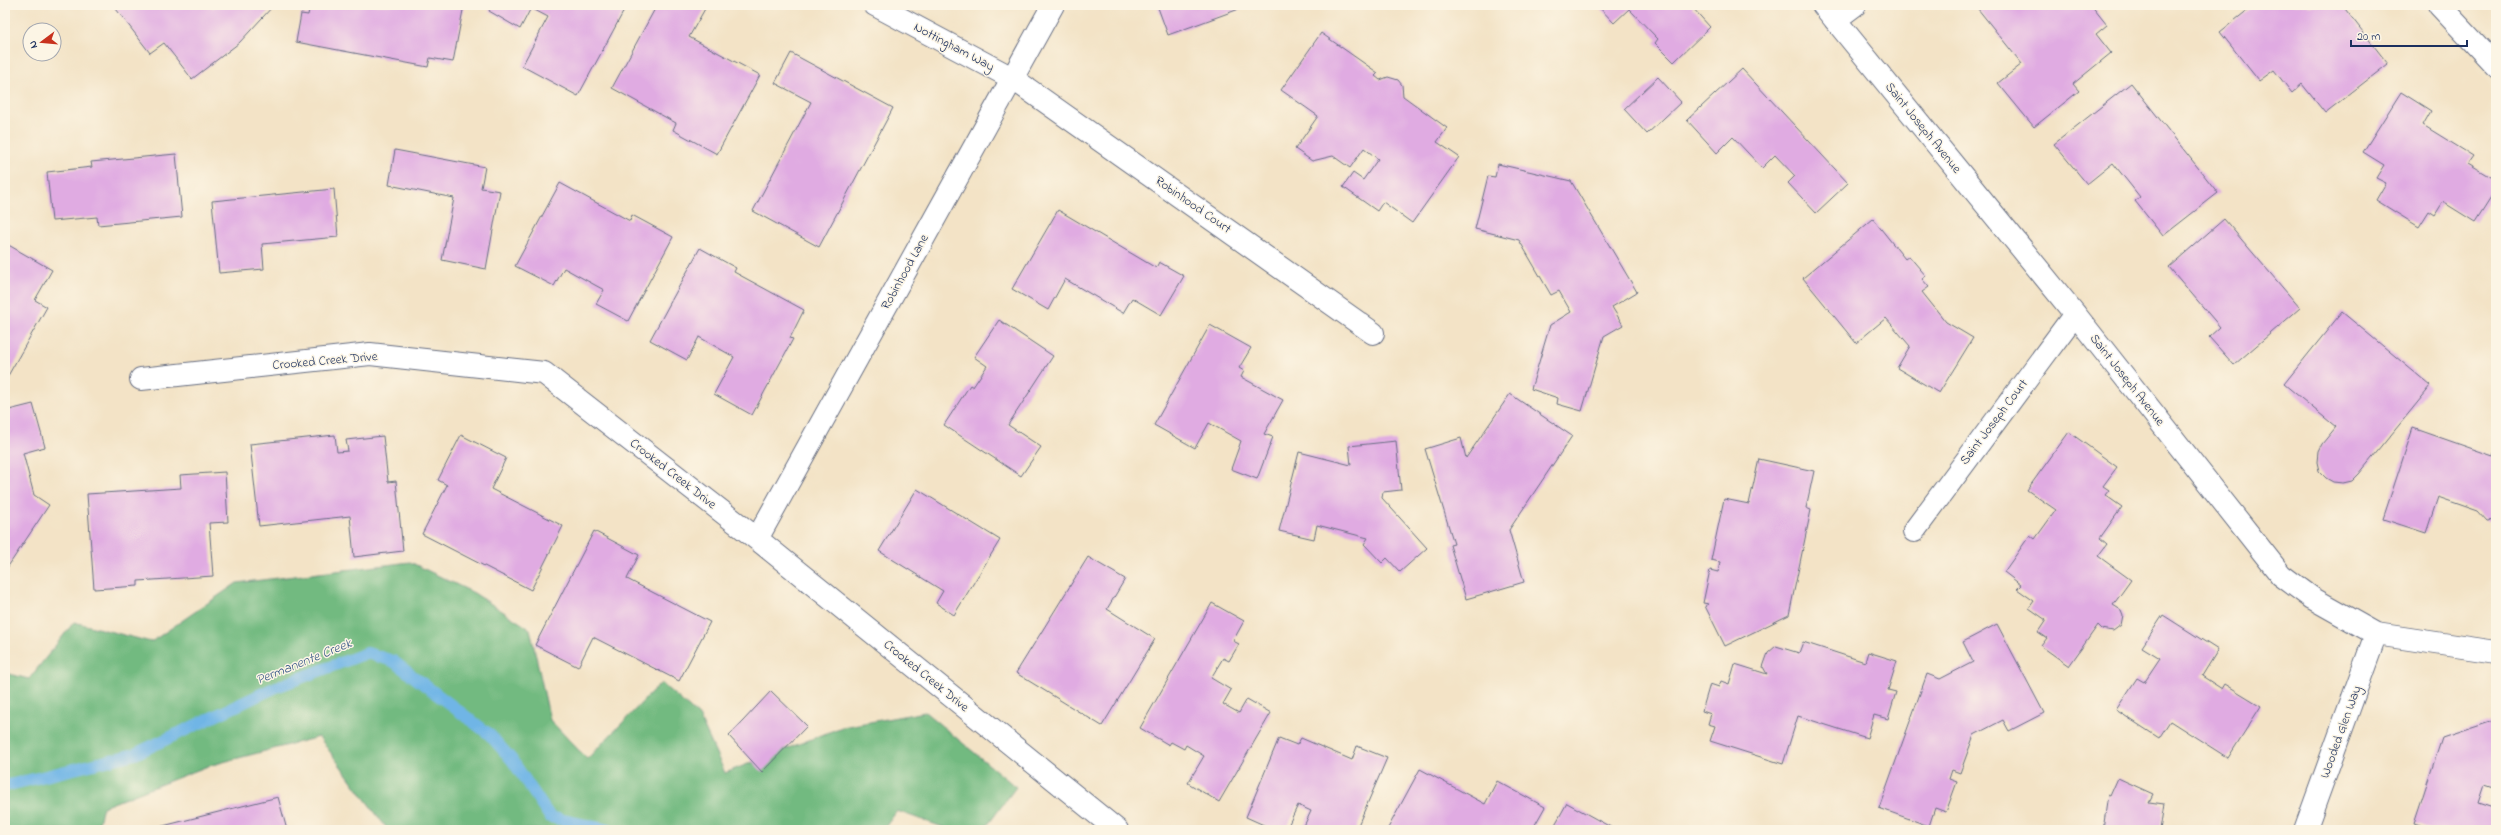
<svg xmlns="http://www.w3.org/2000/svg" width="2501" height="835" font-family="'Indie Flower',sans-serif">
	<rect width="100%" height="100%" fill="#fcf5e5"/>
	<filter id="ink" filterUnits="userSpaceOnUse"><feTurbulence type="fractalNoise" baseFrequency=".025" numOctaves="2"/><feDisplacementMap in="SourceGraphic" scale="8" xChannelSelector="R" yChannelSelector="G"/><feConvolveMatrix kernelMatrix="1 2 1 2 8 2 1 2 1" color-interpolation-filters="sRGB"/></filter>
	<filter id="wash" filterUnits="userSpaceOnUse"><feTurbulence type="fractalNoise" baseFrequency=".012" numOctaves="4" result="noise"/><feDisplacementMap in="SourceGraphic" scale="16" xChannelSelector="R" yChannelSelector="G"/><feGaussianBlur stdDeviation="0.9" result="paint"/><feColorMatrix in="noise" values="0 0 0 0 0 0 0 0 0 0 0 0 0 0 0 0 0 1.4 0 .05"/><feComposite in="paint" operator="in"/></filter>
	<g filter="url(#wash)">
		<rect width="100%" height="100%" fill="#f3e3c6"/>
		<path fill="#72ba80" stroke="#46746f" d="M410,562l64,31 56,36 20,91 37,39 74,-76 38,33 26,57 117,-46 83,-15 91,75 -32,43h-33l-54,-19 -14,19h-495l-69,-93 -111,29 -105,41 -6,23h-92v-157l24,6 45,-57 77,20 86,-59z"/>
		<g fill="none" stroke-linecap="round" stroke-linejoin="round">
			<path stroke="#70b5e6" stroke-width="12" d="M5,786l130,-32 139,-66 93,-35 26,8 96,73 23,26 38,57 59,13"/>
		</g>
		<g id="blocks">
			<path fill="#e0abe2" d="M113,5h97l3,3 3,-3h58l-35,38 -47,36 -28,-36 -14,10z
				M310,5h154l-11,57 -23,-4 -2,9 -132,-25 5,-28 7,1z
				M492,5h135l-49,91 -56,-30 26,-49 -17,-9 -11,21 -31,-18z
				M657,5h45l4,2 -17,30 71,38 -43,79 -44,-24 3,-7 -64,-35z
				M1157,5h93l-82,30z
				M1597,5h97l-2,2 18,20 -36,35 -19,-19 3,-4 -29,-30 -15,14z
				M1983,5h108l16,20 -11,9 15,19 -38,31 6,7 -45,36 -36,-44 24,-19 -44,-55z
				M2254,5h88l46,59 -63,49 -23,-29 -10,9 -18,-23 -15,11 -39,-49z
				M1321,33l57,40 -3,3 5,4 8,-3 10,3 4,5 1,11 44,32 -10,14 22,15 -47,66 -29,-21 -6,9 -34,-24 10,-14 10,7 15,-21 -14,-11 -14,20 -17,-12 -21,5 -17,-12 23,-33 -37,-26z
				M791,53l102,55 -74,139 -66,-36 58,-109 -36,-19z
				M1742,69l106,114 -32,30 -28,-30 7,-7 -20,-21 -13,13 -29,-31 -16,16 -30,-33z
				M1658,77l23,25 -34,32 -23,-25z
				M2131,83l87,110 -55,43 -28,-35 5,-4 -27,-34 -26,21 -33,-40z
				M2401,92l30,19 -8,14 50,31 -5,7 28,17v9l-21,33 -32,-20 -8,13 -6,-4 -10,16 -43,-27 10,-17 -10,-5 8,-13 -21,-13z
				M395,150l90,17 -4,21 19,3 -14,78 -44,-9 12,-62 -65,-13z
				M176,154l6,63 -84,8 -1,-8 -45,4 -5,-49 45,-5 -1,-5z
				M1498,164l73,17 66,111 -25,15 11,18 -19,11 -22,75 -25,-7 1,-6 -27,-9 19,-64 21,-13 -12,-21 -8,4 -32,-55 -44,-11 13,-53 7,1z
				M560,183l70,38 2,-6 41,22 -45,84 -32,-17 8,-14 -40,-22 -10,18 -39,-20z
				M334,189l4,48 -76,7 2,25 -45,4 -7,-72z
				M1058,210l98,58 3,-6 25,14 -23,39 -29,-17 -9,15 -58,-34 -17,31 -36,-21z
				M1873,219l32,40 4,-3 17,20 -4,3 7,8 -7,5 24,30 27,16 -34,55 -42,-25 13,-22 -24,-28 -30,25 -53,-65z
				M2224,219l76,89 -66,57 -25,-28 11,-10 -51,-60z
				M5,243l47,27 -17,30 12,7 -42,74z
				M700,248l36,20 -2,4 70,38 -14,28 3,1 -41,76 -38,-21 20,-37 -35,-20 -12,23 -37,-20z
				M2342,312l89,74 -72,88 -7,7 -9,2 -10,-1 -7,-4 -7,-7 -2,-9 1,-10 4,-8 14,-17 -52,-43z
				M999,320l54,36 -45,69 33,22 -20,29 -77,-51 26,-40 3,2 14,-21 -13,-9z
				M1210,325l41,23 -12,20 5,3 -3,6 42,23 -19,34 9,3 -16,42 -26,-10 10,-28 -32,-18 -14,25 -41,-23z
				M1510,394l62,42 -63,94 15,52 -58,17 -16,-54 4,-1 -29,-95 36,-11 5,20z
				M33,404l12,43 -22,6 11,42 15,10 -44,66v-160z
				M2413,428l80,28 3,-8v72l-9,1 -9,-10 -40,-14 -12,36 -43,-14z
				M2069,432l48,35 -14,19 6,4 -4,5 17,12 -22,31 7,6 -9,12 33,24 -18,25 8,5 2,5 -2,10 -8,6 -11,-2 -4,-4 -29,41 -28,-20 6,-8 -9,-6 8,-12 -17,-12 5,-7 -17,-12 4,-4 -17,-13 26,-37 5,4 21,-29 -29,-20z
				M335,435l2,17 11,-1 -2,-11 37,-4 5,46 8,-1 7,70 -49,6 -4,-41 -91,10 -9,-82z
				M461,435l45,23 -15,31 72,37 -32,64 -109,-56 25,-49 -9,-5z
				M1396,441l5,49 -18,2 -1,6 45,50 -27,24 -13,-14 -5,5 -18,-19 4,-6 -51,-13 -3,14 -35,-8 20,-79 52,13 -2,-19z
				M1759,459l55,12 -8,37 5,2 -22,105 -64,31 -20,-40 4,-2 -6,-1 7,-33 8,2 2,-10 -9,-2 13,-61 25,5z
				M225,472l3,50 -19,1 4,53 -75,5v5l-44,3 -7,-95 94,-6 -1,-13z
				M917,489l83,51 -46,75 -18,-12 7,-12 -64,-40z
				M594,531l45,24 -12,24 83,43 -31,59 -86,-44 -15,30 -43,-22z
				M1088,557l37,22 -18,30 48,30 -53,87 -86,-53z
				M1212,603l32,18 -11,20 6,3 -10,17 -6,-3 -12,20 20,12 -8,14 16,9 8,-14 24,14 -52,89 -31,-19 16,-27 -18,-11 -2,4 -13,-7 -2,3 -29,-17z
				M2163,615l55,35 -16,26 20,13 3,-5 36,22 -33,52 -58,-37 -11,17 -43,-28 21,-32 7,4 16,-24 -18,-11z
				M1997,624l47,89 -35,18 -6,-11 -29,15 -14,38 -8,-3 -3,9 8,3 -11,30 -11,-4 -6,18 -50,-18 48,-134 13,5 33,-17 -10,-20z
				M1803,642l62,20 3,-10 29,9 -9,29 8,2 -8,27 -14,-4 -7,23 -69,-22 -15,48 -73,-23 5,-15 -7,-2 3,-10 -9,-3 8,-27 9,3 2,-6 8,3 6,-20 32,10 -4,-7 5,-14 8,-7 23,7z
				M771,691l36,35 -45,46 -33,-36z
				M2496,720v69l-12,-4 -6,18 18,6v21h-61l-21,-7 28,-85z
				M1279,738l18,7 4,-7 51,22 5,-14 30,12 -31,72h-44l-8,-4 7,-15 -13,-6 -12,25h-11l-29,-13z
				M1420,769l65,35 12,-23 48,26 -13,23h-145z
				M2118,778l35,16 -4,8 15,2 -4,26h-57l5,-35 2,1z
				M278,797l9,33h-136v-1z
				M1567,803l49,27h-64z"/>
		</g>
	</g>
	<g filter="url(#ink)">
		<use href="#blocks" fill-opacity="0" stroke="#676e82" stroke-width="1"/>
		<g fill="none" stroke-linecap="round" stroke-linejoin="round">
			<defs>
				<path id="street" d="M875,5l137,73 361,255
					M1823,5l252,309 206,261 31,23 64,36 120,18
					M2439,5l57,61
					M1835,20l20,-15
					M141,379l229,-25 174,19 213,166 360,291
					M1914,531l161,-217
					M757,539l296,-534
					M2305,830l71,-196"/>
			</defs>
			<use href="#street" stroke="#676e82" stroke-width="24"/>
			<use href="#street" stroke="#fff" stroke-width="22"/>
		</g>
	</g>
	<g text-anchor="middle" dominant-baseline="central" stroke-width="3" stroke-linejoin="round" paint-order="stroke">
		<g font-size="13" fill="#1b2f5e" stroke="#fcf5e5">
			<text transform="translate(954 47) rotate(28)">Nottingham Way</text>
			<text transform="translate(1923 128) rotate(51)">Saint Joseph Avenue</text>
			<text transform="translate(1193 205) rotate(35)">Robinhood Court</text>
			<text transform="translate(905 272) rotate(-61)">Robinhood Lane</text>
			<text transform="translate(325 361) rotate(-5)">Crooked Creek Drive</text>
			<text transform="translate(2127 380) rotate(52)">Saint Joseph Avenue</text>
			<text transform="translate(1994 422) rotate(-53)">Saint Joseph Court</text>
			<text transform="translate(673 474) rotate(38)">Crooked Creek Drive</text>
			<text transform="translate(926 676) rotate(39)">Crooked Creek Drive</text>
			<text transform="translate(2341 732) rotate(-70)">Wooded Glen Way</text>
		</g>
		<g font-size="14" font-style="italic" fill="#355787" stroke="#fcf5e5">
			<text transform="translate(304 662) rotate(-22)">Permanente Creek</text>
		</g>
	</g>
	<rect width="2501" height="835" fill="none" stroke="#fcf5e5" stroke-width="20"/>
	<g transform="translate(42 42) rotate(254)"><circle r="19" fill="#fcf5e5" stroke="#a2a6af"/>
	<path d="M0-3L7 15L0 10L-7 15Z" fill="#c8321e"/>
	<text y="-6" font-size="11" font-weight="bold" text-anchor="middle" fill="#1b2f5e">N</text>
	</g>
	<path d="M2351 40v6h116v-6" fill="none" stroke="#1b2f5e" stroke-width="2"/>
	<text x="2357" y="40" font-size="12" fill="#1b2f5e" stroke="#fcf5e5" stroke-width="3" paint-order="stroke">20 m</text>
</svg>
